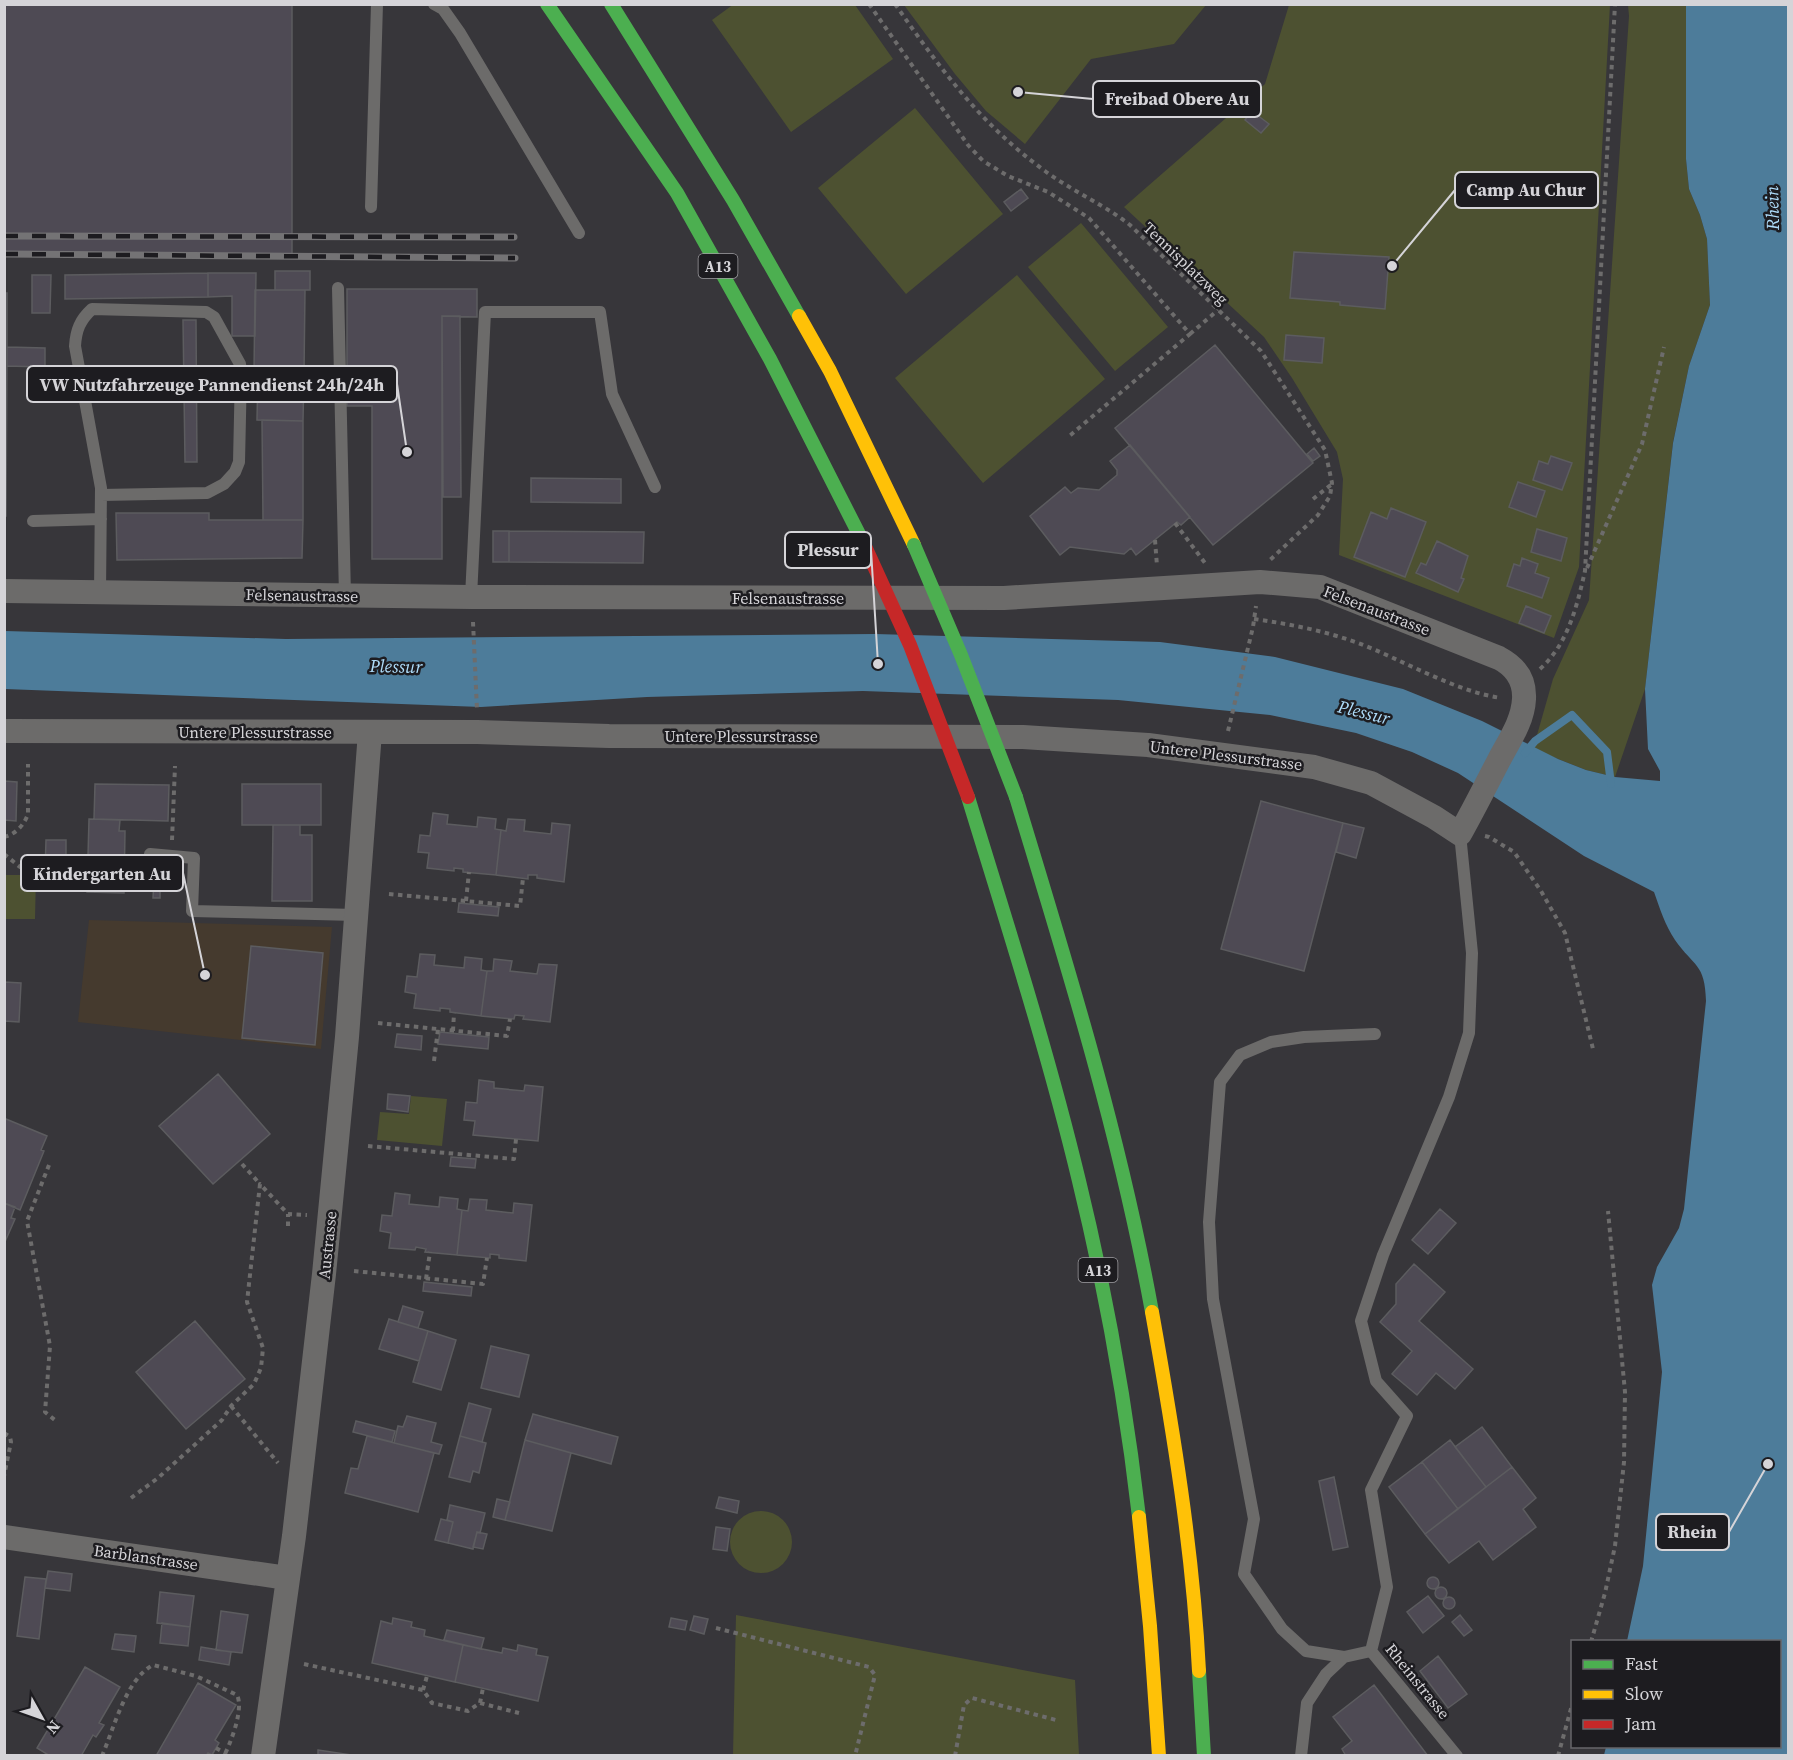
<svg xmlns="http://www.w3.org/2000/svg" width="1793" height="1760" font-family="'Source Serif 4',serif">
	<rect width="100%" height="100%" fill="#37363a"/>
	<path fill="#453a2e" d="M89,920l243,7 -11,122 -243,-27z"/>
	<path fill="#4d5131" d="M734,4l121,1 38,54 -102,73 -79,-112z
		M904,5h302l-32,39 -83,15 -66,85 -39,-33 -31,-37z
		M1289,5h321l-31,562 -25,71 -215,-83 4,-76 -6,-27 -45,-74 -28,-41 -140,-130 141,-123z
		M1628,5h58v154l3,30 11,26 7,24 3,66 -21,61 -16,76 -28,247 -30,88 -29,-7 -53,-21 20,-70 36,-79 40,-584z
		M915,108l88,106 -97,80 -88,-106z
		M1081,223l87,104 -53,44 -87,-104z
		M1017,275l88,104 -122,104 -88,-105z
		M5,875h31l-1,44h-30z
		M411,1096l36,3 -5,47 -65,-6 3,-28 29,2z
		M730 1542a31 31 0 1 1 62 0a31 31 0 1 1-62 0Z
		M736,1615l339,65 4,75h-346z"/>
	<path fill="#4d7c9a" d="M1686,5h102v1750h-184l2,-8 174,-1v-104l-153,-1 16,-75 19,-194 -10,-87 5,-18 22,-39 5,-19 22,-208c-1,-38 -12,-34 -31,-61 -10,-15 -15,-31 -21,-48l-70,-36 -126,-83 -46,-21 -56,-19 -86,-18 -152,-15 -255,-9 -216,6 -166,10 -476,-18v-58l281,8 589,-5 285,8 115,15 128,32 79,32 76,38 28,11 29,7 45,4v-10l-12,-22 -3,-60 28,-246 16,-77 21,-61 -3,-66 -7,-24 -11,-26 -3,-30z"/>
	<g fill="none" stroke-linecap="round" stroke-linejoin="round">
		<path stroke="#4d7c9a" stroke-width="8" d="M1525,753l10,-12 37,-26 35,37 4,32"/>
	</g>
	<path fill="#4e4a54" stroke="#5c5c5f" stroke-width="1.5" d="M4,4h288v251l-288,1z
		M1252,111l17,13 -8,9 -16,-13z
		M1021,189l7,9 -17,13 -7,-9z
		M1294,252l95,5 -4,52 -45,-4v-3l-50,-4z
		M275,271h35v19h-35z
		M208,273h48l-1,63h-23v-40l-24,1z
		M208,273v24l-143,2v-24z
		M32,275h19l-1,38h-18z
		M347,289h130v28l-35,-1v243h-70v-153h-25z
		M255,290h50l-1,84 -50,-1z
		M4,293h3v54l-1,169h-2z
		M442,316h18l1,181h-18z
		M183,320h13l1,142h-12z
		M1286,335l38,3 -2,25 -38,-3z
		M1215,345l98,118 -100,82 -98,-117z
		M7,347l38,1v19l-38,-1z
		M258,373l46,1 -1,47 -46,-1z
		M262,420l41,1v99h-40z
		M1130,445l60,72 -9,8 -4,-3 -41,33 -5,-7 -7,6 -54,-7 -10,8 -30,-39 35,-29 6,6 7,-5 21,2 18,-15v-5l-7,-9z
		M1314,448l6,8 -7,5 -6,-7z
		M1551,456l21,7 -10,27 -29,-10 6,-19 9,3z
		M531,478l90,1v24l-90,-1z
		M1518,482l27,9 -9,26 -27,-10z
		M1391,508l35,14 -21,55 -51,-20 17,-45 16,7z
		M116,513h93v7h94l-1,38 -185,2z
		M1537,529l30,9 -6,23 -30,-9z
		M493,531h16v31h-16z
		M509,531l135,1 -1,31 -134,-1z
		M1437,541l31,15 -7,22 3,1 -6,13 -42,-19 5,-10 5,2z
		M1522,558l16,6 -3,9 14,5 -7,20 -35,-12 7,-22 6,2z
		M1526,606l25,10 -7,17 -25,-10z
		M4,781l13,1 -1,39 -12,-1z
		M95,784l74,1 -1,36 -74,-2z
		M242,784h79v41h-79z
		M1261,801l82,22 -39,148 -83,-22z
		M433,813l15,2 -1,9 30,3 1,-10 18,2 -1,10 6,1 -5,45 -33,-3v-3l-9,-1v3l-27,-3 2,-15 -11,-1 2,-17 10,1z
		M89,819l31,1 -1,11h6l-1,62 -37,-1z
		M508,819l17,1 -1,11 27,3 1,-11 18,2 -6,57 -27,-4v-3h-9v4l-32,-4 5,-45 5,1z
		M1343,823l21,5 -8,30 -20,-6z
		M273,825h27v10h12v66h-40z
		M46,840h20v32l-21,-1z
		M154,879h6v19h-7z
		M459,903l40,4 -1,9 -40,-4z
		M251,946l72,7 -8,92 -73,-7z
		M420,954l15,1 -1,10 30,3 1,-11 17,2 -1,11 6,1 -6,45 -31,-4v-3l-10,-1v3l-26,-3 2,-14 -11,-2 2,-16 10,1z
		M494,959l18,2 -2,10 27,3 2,-10 18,1 -7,57 -27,-3 1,-3 -9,-1 -1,4 -33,-3 6,-45h6z
		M4,982l17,1 -2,39 -15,-1z
		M440,1032l49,5 -1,12 -50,-5z
		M397,1034l25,2 -1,14 -26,-3z
		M218,1074l52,60 -57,50 -54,-58z
		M479,1080l15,2v6l30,3 1,-6 18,2 -5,54 -65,-6 2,-14 -11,-1 2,-18 11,1z
		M388,1094l22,2 -2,16 -21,-3z
		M6,1119l41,17 -6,14 3,1 -24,59 -16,-7v-80z
		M451,1157l25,2 -1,9 -25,-2z
		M395,1193l15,2 -1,9 30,3 1,-10 18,2 -1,10 5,1 -5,45 -32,-3 1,-3 -10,-2 -1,3 -26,-2 2,-15 -11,-2 2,-16 10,1z
		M470,1199l17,1 -1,10 27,3 1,-10 18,2 -6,56 -27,-3v-3l-9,-1v4l-33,-3 5,-45 6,1z
		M4,1203l11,4 -4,11 4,1 -11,25z
		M1440,1209l16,14 -28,31 -16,-14z
		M1414,1264l31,28 -26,29 54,48 -18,20 -19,-16 -19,22 -25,-21 20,-23 -32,-29 16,-18v-20z
		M424,1282l48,5 -1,9 -48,-5z
		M403,1306l20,6 -5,16 -20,-6z
		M389,1319l39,12 -9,30 -40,-12z
		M195,1321l50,58 -59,50 -50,-57z
		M428,1331l28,9 -15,50 -28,-8z
		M491,1346l38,9 -10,42 -38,-9z
		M469,1403l22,6 -9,33 -22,-6z
		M533,1414l85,23 -7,27 -86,-24z
		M407,1416l29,7 -5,19 11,3 -3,9 -45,-11 4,-17 5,1z
		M356,1421l39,10 -3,11 -39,-10z
		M1482,1427l30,40 -26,20 -31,-40z
		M367,1436l67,17 -16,59 -73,-19 6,-25 7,1z
		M460,1436l26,7 -7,30 -6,-2 -3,11 -21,-5z
		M525,1440l46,13 -19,78 -47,-11z
		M1450,1440l36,47 -28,22 -36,-47z
		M1422,1462l36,47 -33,25 -36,-47z
		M1512,1467l24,31 -13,11 13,18 -43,33 -14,-19 -30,22 -24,-29z
		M1334,1477l14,70 -15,3 -14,-69z
		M719,1497l20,4 -2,12 -21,-5z
		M497,1499l13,3 -5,18 -12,-3z
		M450,1505l35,8 -5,20 -3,-1 -4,17 -25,-6 5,-21 -6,-2z
		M441,1519l12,3 -5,21 -13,-3z
		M716,1527l14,2 -3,22 -14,-2z
		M477,1532l10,2 -4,15 -10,-2z
		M48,1571l24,3 -2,17 -25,-3z
		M25,1577l21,2 -7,60 -22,-3z
		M1427 1583a6 6 0 1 1 12 0a6 6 0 1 1-12 0Z
		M1435 1593a6 6 0 1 1 12 0a6 6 0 1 1-12 0Z
		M160,1592l34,4 -4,31 -33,-4z
		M1428,1596l16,20 -21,17 -16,-21z
		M1443 1603a6 6 0 1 1 12 0a6 6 0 1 1-12 0Z
		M221,1611l27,4 -6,38 -26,-3z
		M1460,1615l12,15 -8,6 -12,-14z
		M694,1616l14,3 -4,15 -14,-4z
		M393,1618l19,4 -1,5 14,3 -1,6 39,9 -8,37 -83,-19 9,-42 11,3z
		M671,1618l16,3 -2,9 -16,-3z
		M162,1623l28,4 -2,19 -28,-3z
		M447,1630l37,8 -3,11 -37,-9z
		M115,1634l21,2 -2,16 -22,-3z
		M463,1645l39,8 1,-5 14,3 1,-6 19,4 -1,6 12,2 -10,44 -83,-19z
		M201,1647l30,5 -2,13 -30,-5z
		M1438,1656l29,38 -19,14 -28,-37z
		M85,1667l35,20 -21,36 5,2 -8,12 -3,-2 -12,21h-31l-13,-8z
		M198,1683l38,22 -21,35 4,3 -7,12 -4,-2 -2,3h-50z
		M1374,1685l54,71h-82l-4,-7 10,-8 -19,-24z
		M318,1750l40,6h-40z"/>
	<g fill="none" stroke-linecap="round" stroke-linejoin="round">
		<path stroke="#6d6c6c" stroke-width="4" stroke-dasharray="4.5 4.5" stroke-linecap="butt" d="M869,4l99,141 15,16 25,15 40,16 41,26 101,116 -123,104
			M895,4c45,64 85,120 150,167 27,20 58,33 85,54l131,126 64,99 7,33 -2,13 -12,19 -48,45
			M1190,334l28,-24
			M1313,499l19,-15
			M1175,523l30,40
			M1155,540l2,26
			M1587,568l55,-124 22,-97
			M1254,619c36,5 71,12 104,24 45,17 96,48 143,55
			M473,622l4,88
			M1540,669c28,-25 37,-63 45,-98l30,-567
			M1228,731l25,-104 3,-21
			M1485,836l4,1 25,15 27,39 24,42 28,116
			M4,837c12,-3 20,-12 24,-23v-50
			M172,840l3,-74
			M4,854l16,13 5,1v5
			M389,894l131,12 3,-28
			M466,901l3,-29
			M378,1023l129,13 3,-17
			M453,1031l1,-18
			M434,1061l4,-32
			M368,1146l146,13 2,-20
			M242,1164l18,20
			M49,1165l-22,56 23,125 -5,66 11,9
			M288,1226v-12
			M354,1271l129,13 4,-26
			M426,1279l4,-27
			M231,1406l47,57
			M4,1433l6,4 1,5 -7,34
			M131,1498l27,-20 64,-58 9,-14 23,-22 7,-16 2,-20 -16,-46 13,-118 28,30 19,1
			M716,1628l153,39 6,8 -20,81
			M1591,1642l14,-49 10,-47 9,-84 1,-70 -17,-181
			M304,1664l119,26 9,13 36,8 12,-8 39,10
			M423,1690l4,-14
			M480,1703l3,-15
			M216,1748l9,5
			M102,1756c12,-28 24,-77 51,-91l43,11 41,19c7,14 -6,47 -13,61
			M955,1756l9,-51 8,-7 84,22
			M1558,1756l14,-51"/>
		<path stroke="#6c6b6a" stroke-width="12" d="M434,4l9,5 17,24 119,200
			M371,207l6,-203
			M338,288l7,308
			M33,521l68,-2
			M100,593l1,-105 -26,-142c1,-16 5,-26 17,-37l114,3 8,5 26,47 1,7 -2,91 -4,10 -11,12 -17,9 -106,2
			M471,597l14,-285h115l12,82 43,93
			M150,854l44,4 -2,53 164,4
			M1344,1657l-38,-6 -24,-22 -38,-55 10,-55 -41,-220 -4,-77 11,-140 20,-27 31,-13 33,-5 71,-3
			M1301,1756l6,-53 19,-29 18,-17 27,-6
			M1457,1756l-86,-105 16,-64 -16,-97 36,-74 -31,-35 -15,-60 22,-66 66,-158 20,-64 3,-80 -12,-119"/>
		<path stroke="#6c6b6a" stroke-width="24" d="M4,591l467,6 533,1 256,-16 60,5 179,71c17,9 26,22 25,41 -1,22 -15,42 -25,61 -13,25 -25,49 -39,74l-26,-17 -63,-34 -57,-16 -166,-22 -125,-8 -414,-1 -132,-4 -473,-1
			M4,1537l283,41
			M263,1756l31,-220 30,-262 23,-237 23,-305"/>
		<path stroke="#4caf50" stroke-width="14" d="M547,4l130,189 93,166 93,183
			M611,4l122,196 66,116
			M968,797c39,127 80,255 111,384 27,111 47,223 60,336
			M1016,797c52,171 104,338 136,515
			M1199,1671l5,85"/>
		<path stroke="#ffc107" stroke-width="14" d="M799,316l31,55 84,174
			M1152,1312c21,118 41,238 47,359
			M1139,1517l11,109 9,130"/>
		<defs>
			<path id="rail" d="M4,236l510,1
				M4,254l511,4"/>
		</defs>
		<use href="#rail" stroke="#747375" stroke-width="7"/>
		<use href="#rail" stroke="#1d1c20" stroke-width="4.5" stroke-dasharray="14" stroke-linecap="butt"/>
		<path stroke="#4caf50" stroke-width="14" d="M914,545l47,110 55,142"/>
		<path stroke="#c62828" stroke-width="14" d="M863,542l47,103 58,152"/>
	</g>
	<g text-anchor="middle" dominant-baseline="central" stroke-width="5" stroke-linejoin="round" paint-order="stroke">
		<g fill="#1d1c20" stroke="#9e9da1" stroke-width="1.5">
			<rect x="698.5" y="254" width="39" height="24" rx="4.5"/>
			<rect x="1078.5" y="1258" width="39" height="24" rx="4.5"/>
		</g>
		<g font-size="15" font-weight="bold" fill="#d5d4d8">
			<text x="718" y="266">A13</text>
			<text x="1098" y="1270">A13</text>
		</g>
		<g font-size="16" fill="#d5d4d8" stroke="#1d1c20">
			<text transform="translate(1186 263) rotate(44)">Tennisplatzweg</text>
			<text transform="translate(302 595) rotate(1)">Felsenaustrasse</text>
			<text x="788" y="598">Felsenaustrasse</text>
			<text transform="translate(1377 610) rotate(21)">Felsenaustrasse</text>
			<text x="255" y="732">Untere Plessurstrasse</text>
			<text x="741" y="736">Untere Plessurstrasse</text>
			<text transform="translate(1226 755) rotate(7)">Untere Plessurstrasse</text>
			<text transform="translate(327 1245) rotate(-84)">Austrasse</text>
			<text transform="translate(146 1557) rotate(8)">Barblanstrasse</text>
			<text transform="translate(1418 1681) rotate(51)">Rheinstrasse</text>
		</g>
		<g font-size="18" font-style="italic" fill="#aedcfa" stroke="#1d1c20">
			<text transform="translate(1772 208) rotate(-91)">Rhein</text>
			<text transform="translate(396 666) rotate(1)">Plessur</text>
			<text transform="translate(1364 712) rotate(14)">Plessur</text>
		</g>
	</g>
	<path fill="none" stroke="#d5d4d8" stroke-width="2" d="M1018 92L1093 99M1392 266L1455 190M407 452L397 384M878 664L871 550M205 975L183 873M1768 1464L1729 1532"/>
	<g fill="#d5d4d8" stroke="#1d1c20" stroke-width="2">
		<circle cx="1018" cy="92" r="6"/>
		<circle cx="1392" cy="266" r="6"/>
		<circle cx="407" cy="452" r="6"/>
		<circle cx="878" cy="664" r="6"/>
		<circle cx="205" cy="975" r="6"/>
		<circle cx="1768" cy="1464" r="6"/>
	</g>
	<g fill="#1d1c20" stroke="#d5d4d8" stroke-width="2">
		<rect x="1093" y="81" width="168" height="36" rx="6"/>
		<rect x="1455" y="172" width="143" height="36" rx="6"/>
		<rect x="27" y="366" width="370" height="36" rx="6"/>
		<rect x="785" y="532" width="86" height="36" rx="6"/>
		<rect x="21" y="855" width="162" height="36" rx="6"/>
		<rect x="1656" y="1514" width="73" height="36" rx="6"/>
	</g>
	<g font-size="18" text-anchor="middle" font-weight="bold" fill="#d5d4d8">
		<text x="1177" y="105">Freibad Obere Au</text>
		<text x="1526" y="196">Camp Au Chur</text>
		<text x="212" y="391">VW Nutzfahrzeuge Pannendienst 24h/24h</text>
		<text x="828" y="556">Plessur</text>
		<text x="102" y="880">Kindergarten Au</text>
		<text x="1692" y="1538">Rhein</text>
	</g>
	<rect width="1793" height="1760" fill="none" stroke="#d5d4d8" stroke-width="12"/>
	<rect x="1571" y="1640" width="210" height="108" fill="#1d1c20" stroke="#67666a" stroke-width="1.5"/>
	<rect x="1583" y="1660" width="30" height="9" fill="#4caf50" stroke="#67666a" stroke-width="1.5"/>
	<text x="1625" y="1670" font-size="18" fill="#d5d4d8">Fast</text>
	<rect x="1583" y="1690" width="30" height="9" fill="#ffc107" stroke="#67666a" stroke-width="1.5"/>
	<text x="1625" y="1700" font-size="18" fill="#d5d4d8">Slow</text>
	<rect x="1583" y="1720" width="30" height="9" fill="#c62828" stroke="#67666a" stroke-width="1.5"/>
	<text x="1625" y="1730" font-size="18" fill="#d5d4d8">Jam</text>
	<g transform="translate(42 1718) rotate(130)" stroke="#1d1c20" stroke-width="4.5" paint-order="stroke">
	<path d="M0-4.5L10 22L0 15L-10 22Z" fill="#d5d4d8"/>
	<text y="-9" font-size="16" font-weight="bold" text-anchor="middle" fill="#d5d4d8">N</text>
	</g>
</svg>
